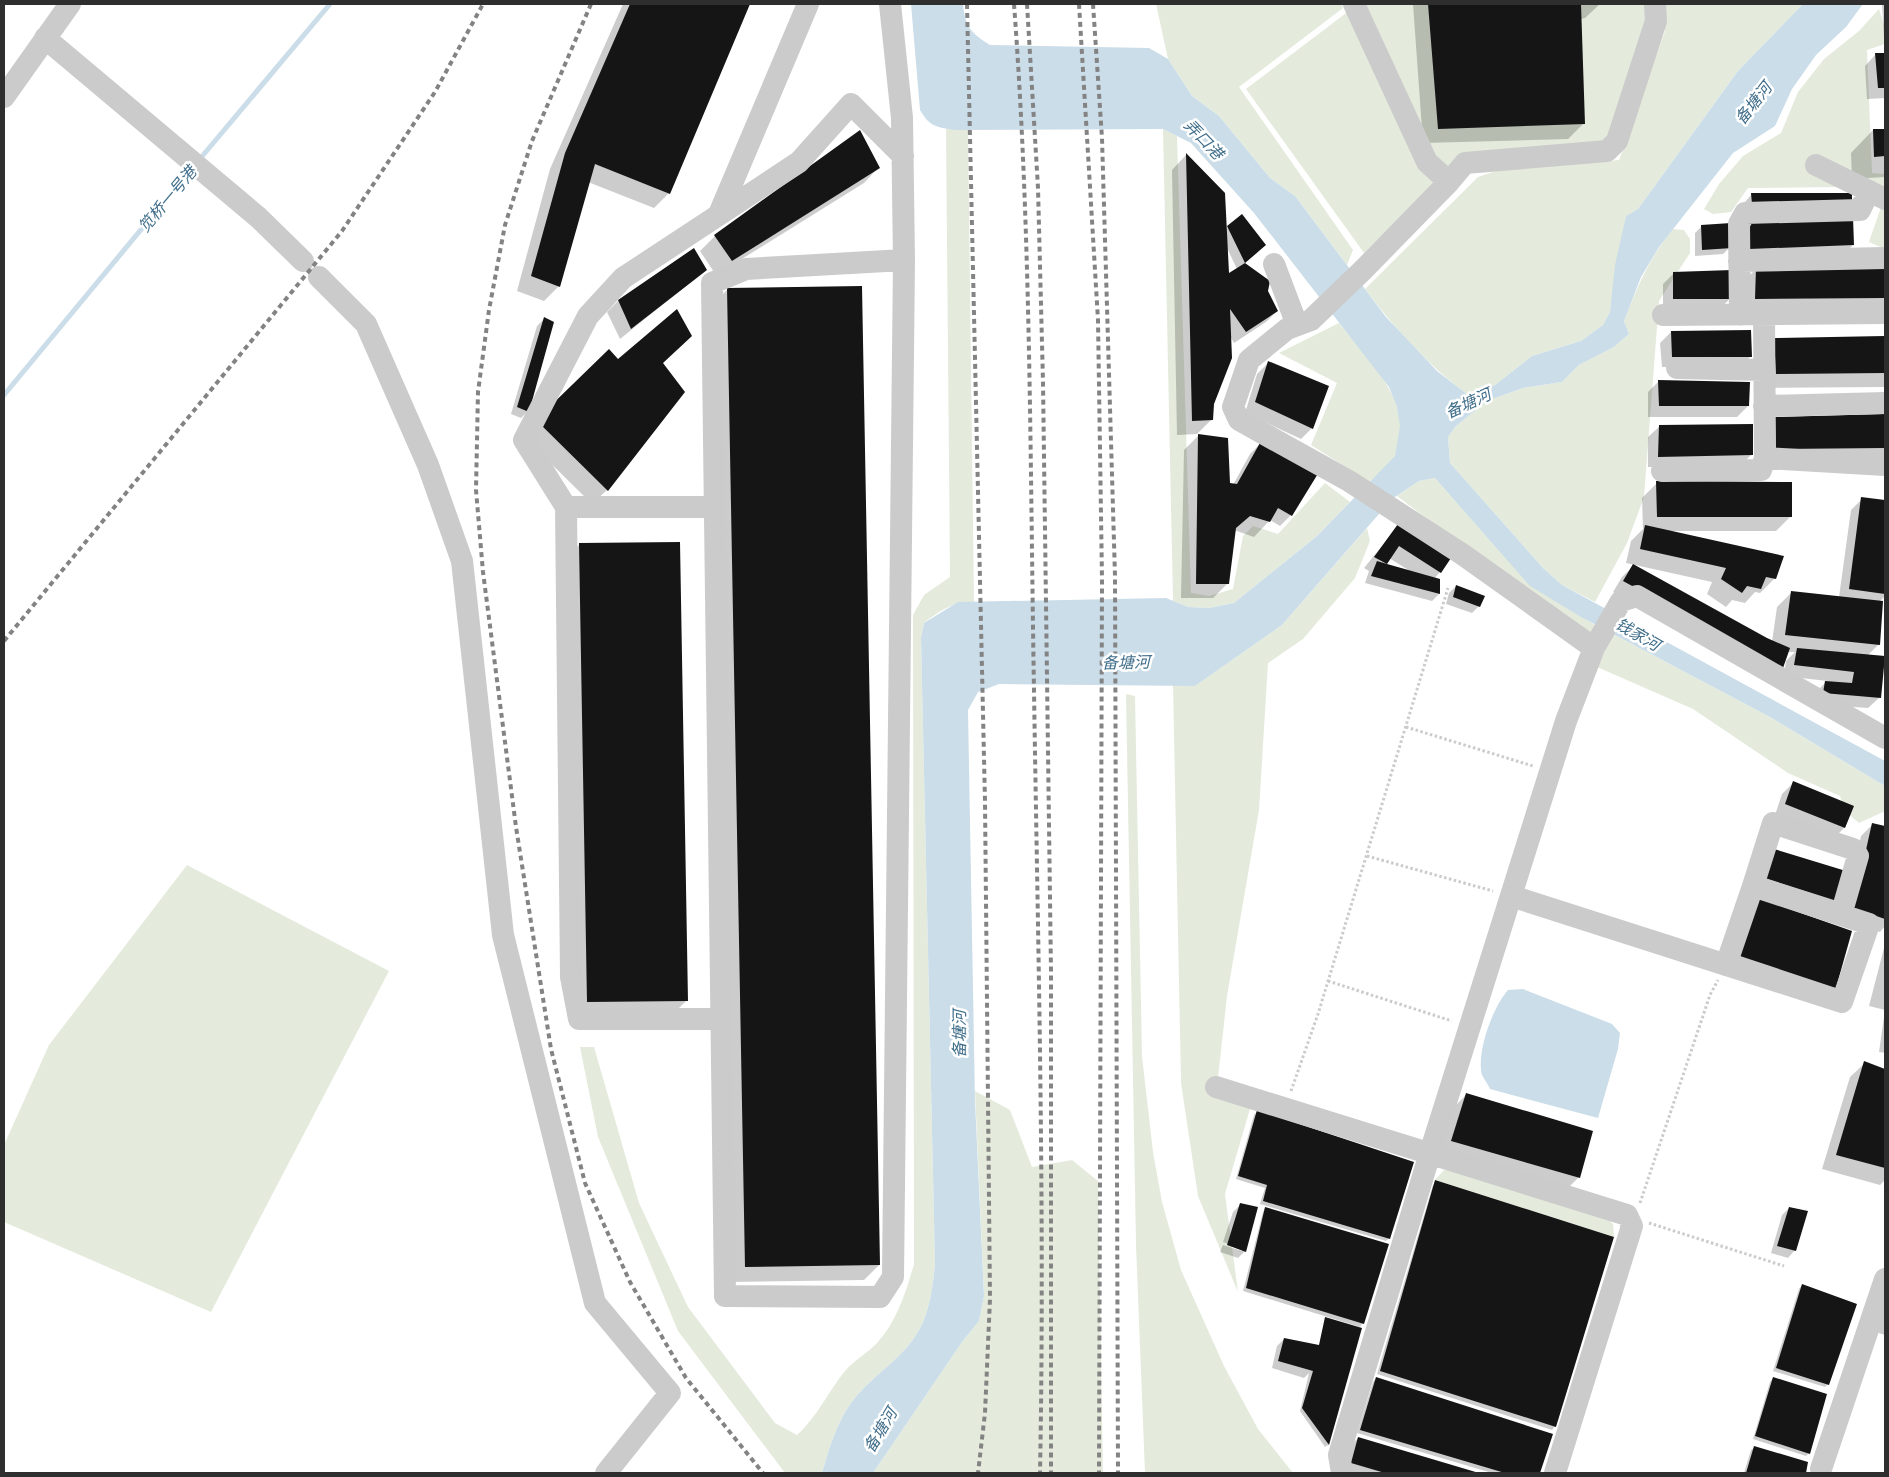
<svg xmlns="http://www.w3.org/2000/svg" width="1889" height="1477" font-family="'PT Sans','Noto Sans SC',sans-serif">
	<rect width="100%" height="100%" fill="#fff"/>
	<path fill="#e4ebdc" d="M1156,4h186l1,4 -104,79 114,163 -6,15 -52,-69 -25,-18 -51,-62 -27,-20 -24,-37z
		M1358,4h302l-45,150 -167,16 -84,83 -118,-164z
		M1665,4h138l-65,67 -100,138 -12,7 -16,96 -7,13 -22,16 -49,15 -37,29 -27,10c-41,-31 -72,-65 -103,-106l113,-112 18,-6 123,-11 46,-129z
		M1879,9l6,19v16l-18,6 5,123 13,1v17l-43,-4 -94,1 -17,24 -18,2 -9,-5 15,-25 24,-28 38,-23 17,-41 26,-33 35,-28z
		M946,129l22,1 6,472c-22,0 -33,8 -50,21l-3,15 14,627c-3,27 -6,54 -23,76 -17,23 -44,38 -61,62 -15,21 -22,46 -29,70h-37l-107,-142 -80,-194 -18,-90h14l45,156 49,104 87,116 22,12c20,-18 31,-43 48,-64 9,-11 23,-18 32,-28 20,-22 29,-51 37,-79l-1,-649 11,-20 26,-18z
		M1163,129l14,7 14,457 18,3 24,-7 10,-53 10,-10 25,8 47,-51 25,19 -33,34 -83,67 -25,5 -21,-1 -15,-6z
		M1881,207l4,2v40l-16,-7z
		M1673,229l11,1 6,9v14l-31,48 -15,196 -17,46 -32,59 -33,-17 -19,-17 -93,-105 -2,-26 8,-11 31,-25 36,-13 39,-6 17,-17 35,-18 15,-13 -5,-13c13,-34 26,-64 49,-92z
		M1339,323c28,36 78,81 57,131 -4,10 -19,21 -27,28l-58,-37 26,-62 -58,-30z
		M1435,478l95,107 65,40 -16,26 -84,-62v-19l-98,-74 22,-15z
		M1367,528l3,13 -15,37 -52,61 -35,24 -9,147 -32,186 -10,91 38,5 -30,102 13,98 -40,-96 -17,-113 -8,-398 22,1 87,-61z
		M1613,634l157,83 115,69v27l-2,-1 -24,11 -14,-12 -5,-15 -52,-23 -95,-64 -96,-42z
		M1126,694l9,2 7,360 11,96 9,50 19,68 43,96 34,63 35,44h-148l-9,-228z
		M187,865l202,106 -178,341 -207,-90v-77l45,-100z
		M975,1091l35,19 22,57 40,-7 26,21 5,292h-230l89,-131 17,-21 5,-25z
		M1453,1168l153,49 7,7 1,13 -179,-57 9,-10z"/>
	<path fill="#cadde9" d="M911,4h52c2,23 8,29 27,41l159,3 19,11 24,37 27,20 51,62 25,18 91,121 51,54 31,24 27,-10 37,-29 49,-15 22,-16 7,-13 5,-47 11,-49 12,-7 100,-138 65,-67h60l-17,23 -30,28 -24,34 -17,37 -42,27 -74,94 -18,30 -17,44 5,13 -15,13 -35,18 -17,17 -39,6 -36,13 -31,25 -8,11 2,26 93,105 19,17 323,176v25l-115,-69 -189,-100 -51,-31 -95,-108 -16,3 -27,18 -110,126 -87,61 -196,-2 -21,8 -10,18 7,391 9,195 -5,25 -17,21 -89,131h-51c7,-24 14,-49 29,-70 17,-24 44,-39 61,-62 17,-22 20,-49 23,-76l-14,-627 3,-15 34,-21 208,-4 22,9 21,1 25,-5 83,-67 78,-80 5,-30 -3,-19 -8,-20 -135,-174 -63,-70 -28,-14 -208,1c-19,-3 -25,-3 -35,-20z
		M1523,989l89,35 8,9 -2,16 -20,69 -108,-29c-2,-5 -6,-10 -8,-14 -6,-23 11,-68 26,-85z"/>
	<path fill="#0003" fill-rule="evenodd" d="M623,4h125l-79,189 -15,15 -66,-26 -29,104 -15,15 -27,-10 33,-122z
		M1413,4h187l-15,14 -4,1 2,105 -15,15 -145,4z
		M1882,4h3v34h-1z
		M1876,54h9v44l-18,1 -2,-33z
		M1873,130h12v47l-33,2 -1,-26z
		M1186,155l40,74 2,-2 30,25 -14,12 24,17 -1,10 10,20 -11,11 -32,21 -4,-7 -17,67 -1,16 -15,15 -20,1 -5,-265zM1226,246l11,23 -9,7z
		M878,168l-14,15 -148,92 -16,-24 15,-15z
		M1752,194h99l-106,16v-8z
		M1702,226l28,21 -7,7 -28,2v-23z
		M1737,231l116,14 -11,11 -104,3z
		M693,249l13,21 -86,69 -13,-27 11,-11z
		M1756,269l129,1v43h-144v-29z
		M1674,273l57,25 -12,11h-56v-25z
		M727,290l152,975 -15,15 -134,2 -17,-978z
		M544,319l-16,92 -7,7 -10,-4 26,-88z
		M1671,332l80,24 -11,11h-78l-2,-24z
		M1885,337v50l-123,1 13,-48z
		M618,361l44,3 -55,126 -15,14 -70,-69z
		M1268,363l44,65 -11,11 -56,-26 12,-39z
		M1659,381l89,25 -11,11h-89v-25z
		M1885,415v47l-124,1 14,-45z
		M1660,426l91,29 -11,11 -92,1v-30z
		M1199,435l30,49 4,1 17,-31 11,-11 30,72 -11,11 -10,-6 -16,17 -20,-7 -6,53 -15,15h-32l3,-148z
		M1657,483l134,33 -15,15h-104l103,47 -15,15 -5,-1 -10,11 -13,-3 -6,7 -19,-13 5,-12 -86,-19 5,-22 12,-12 -1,-31z
		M1862,499l23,2v95l-6,6v42l-12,12 13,41 -12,11 -55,-4 2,-11 12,-12 -43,-5 2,-15 9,-9h-7l-43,11 -132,-71 9,-15 11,-11 139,76 5,-35 15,-15 47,5 12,-87z
		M1399,525l41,47 -6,7 5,1v14l-7,7 -67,-18 4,-12 -5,-3zM1389,558l21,13 -25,-7z
		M580,544l107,456 -15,15 -99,2 -8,-458z
		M1456,586l23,20 -7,7 -26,-9 3,-11z
		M1793,783l59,24 -8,21 -11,11 -58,-24 7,-21z
		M1872,825l13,2v99l-5,6 -38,-13 19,-83z
		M1763,861l72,39 -11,11 -69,-22z
		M1743,915l92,72 -15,15 -94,-31z
		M1885,944v109l-6,-1 6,-42 -16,-4z
		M1865,1063l20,8v109l-5,5 -58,-16 28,-92z
		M1467,1094l112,83 -15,15 -127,-36 15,-47z
		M1257,1112l132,126 -3,3 -126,-37 5,-16 -29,-9 18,-64z
		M1436,1182l119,244 -3,4 -175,-56 56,-189z
		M1240,1205l5,46 -7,7 -18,-6 3,-7 19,6v-2l-19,-7 10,-30z
		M1266,1208l97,115 -3,4 -117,-36 20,-79z
		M1789,1208l6,42 -7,8 -17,-5 11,-38z
		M1885,1284v51l-16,-5z
		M1802,1285l26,99 -3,3 -52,-16 26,-82z
		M1323,1321l-7,25 44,-17 -32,116 -3,2 -25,-36 9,-38 -5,5 -32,-10 5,-22 7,-7 32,7z
		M1376,1378l175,57 -12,38h-47l-135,-40 16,-51z
		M1773,1378l36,75 -3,3 -53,-17 17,-57z
		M1358,1438l118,35h-138l5,-20z
		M1755,1447l51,16 -1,10h-61l7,-23z"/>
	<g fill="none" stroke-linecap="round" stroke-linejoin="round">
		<path stroke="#cadde9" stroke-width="5" d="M199,160l131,-156
			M4,395l188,-227"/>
	</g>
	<path fill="#151515" d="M630,4h120l-80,190 -75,-30 -35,123 -29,-11 34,-123z
		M1428,4h153l4,120 -147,5z
		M1875,53h10v35h-7z
		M1873,129h12v27l-11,1z
		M860,130l20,38 -148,93 -18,-26z
		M1186,153l39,40 4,80 16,-10 25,18 -2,10 10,20 -32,21 -16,-23 2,49 -18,46 -1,16 -21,1z
		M1751,193h101v11h-100z
		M1242,214l24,31 -21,18 -18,-37z
		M1853,217l1,28 -105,4 -1,-31z
		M1731,223l1,25 -30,2 -1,-25z
		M694,248l13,22 -76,59 -13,-29z
		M1756,268h129v30l-130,1z
		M1732,270v29h-59v-27z
		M862,286l18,979 -135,2 -18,-979z
		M677,309l15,27 -29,27 22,29 -77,99 -72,-71 73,-71 9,10z
		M544,317l10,5 -25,90 -12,-5z
		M1751,330l1,27h-80l-1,-26z
		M1885,336v37l-109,1 -2,-36z
		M1268,361l61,25 -16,43 -58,-27z
		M1658,380l92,2 -1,24h-90z
		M1885,414v34l-109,1 -1,-32z
		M1753,424v31l-95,2 1,-32z
		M1198,434l30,4 2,45 7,1 24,-43 58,31 -27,44 -14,-8 -8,14 -20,-6 -14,12 -7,56h-33z
		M1656,481l136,1v35h-135z
		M1861,497l24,3v94l-36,-5z
		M1398,524l53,34 -10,15 -42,-27 -12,18 53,15v15l-69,-18 6,-15 10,3 -13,-7z
		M1645,525l139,31 -8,23 -10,-2 -5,12 -14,-3 -5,7 -21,-14 5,-11 -86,-19z
		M680,542l8,459 -101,1 -8,-459z
		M1633,564l134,74 23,10 -7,20 -160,-87z
		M1456,585l29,11 -5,11 -27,-10z
		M1791,591l92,10 -3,44 -95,-10z
		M1797,648l88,8 -4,42 -58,-5 2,-12 27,2 2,-11 -60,-7z
		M1793,781l61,25 -9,22 -60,-24z
		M1872,823l13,3v93l-32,-11z
		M1774,849l72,22 -9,30 -72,-23z
		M1758,898l94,33 -16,57 -96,-32z
		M1864,1061l21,8v99l-49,-13z
		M1466,1093l127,38 -13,47 -129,-37z
		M1257,1110l157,52 -24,77 -127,-38 4,-16 -29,-9z
		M1435,1180l179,57 -58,190 -176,-56z
		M1240,1203l18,4 -12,45 -19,-7z
		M1265,1207l124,37 -25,80 -118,-36z
		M1789,1207l19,4 -12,40 -19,-5z
		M1802,1284l55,20 -28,81 -53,-17z
		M1325,1317l37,11 -33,117 -27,-37 11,-37 -35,-10 6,-23 35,7z
		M1376,1377l177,57 -13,39h-35l-145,-43z
		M1773,1377l54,17 -17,60 -55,-18z
		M1358,1437l121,36h-94l-34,-10z
		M1754,1446l54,16 -2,11h-60z"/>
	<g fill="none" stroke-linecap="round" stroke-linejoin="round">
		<path stroke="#cbcbcb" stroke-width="3" stroke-dasharray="2.5 2.5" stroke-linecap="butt" d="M1406,727l127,39
			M1367,856l126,35
			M1328,981l124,40
			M1291,1091l27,-77 130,-426
			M1640,1203l70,-208 8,-15
			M1649,1223l135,43"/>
		<path stroke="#cbcbcb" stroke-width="22" d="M890,4l12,114 2,142 -11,1017 -13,20 -155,-1 -13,-1013 34,-14 158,-9
			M1354,4l73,158 22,20
			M45,38l214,180 44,43
			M4,97l66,-93
			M1816,165l69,34
			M719,214l89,-210
			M1739,261l146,-3
			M1274,264l23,61
			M319,277l47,47 62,141 34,96 41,374 92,368 75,90 -64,80
			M1663,315l222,-2
			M1740,315l-1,-91 6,-11 115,-3 9,-19
			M1677,368l87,2
			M1764,406l121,-3
			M1765,458l120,7
			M1662,471l99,-1 4,-12 -1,-144
			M566,507l-42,-67 64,-124 35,-38 176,-116 52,-58 52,52
			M715,507h-149l5,470 8,42h143
			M1594,648l-132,-94 -113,-73 -110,-61 -6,-13 16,-47 38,-31 24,-9 52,-50 86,-88 16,-19 142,-12 10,-10 39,-120 -1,-17
			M1753,886l20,-63 80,26 5,7 -17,59
			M1511,896l331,106 27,-78 -116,-38 -27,79
			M1216,1087l411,128 5,11 -77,247
			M1821,1469l64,-190
			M1342,1473l-3,-18 91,-302 136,-432 28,-73 27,-47 16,-5 248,142"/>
		<path stroke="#838383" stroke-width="4" stroke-dasharray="5 4" stroke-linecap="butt" d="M591,4l-59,137 -27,84 -16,85 -11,82 -2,98 7,82 33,255 35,222 34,134 45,99 56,96 77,95
			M967,4l18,798 5,497 -5,114 -7,60
			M1014,4c17,228 16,457 20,686 4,261 11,522 6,783
			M1027,4l11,184 5,194 8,590v501
			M1079,4l19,316 4,259 -3,894
			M1093,4l9,134 13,438 3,897
			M4,641l338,-410 93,-139 48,-88"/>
	</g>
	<g text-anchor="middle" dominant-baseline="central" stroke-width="5" stroke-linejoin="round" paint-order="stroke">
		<g font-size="16" font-style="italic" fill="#416e8b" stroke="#fff">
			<text transform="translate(1753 103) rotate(-52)">备塘河</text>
			<text transform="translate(1204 139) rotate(46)">弄口港</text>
			<text transform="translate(167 199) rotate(-50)">笕桥一号港</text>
			<text transform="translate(1468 403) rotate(-25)">备塘河</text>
			<text transform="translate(1638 634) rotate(30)">钱家河</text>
			<text transform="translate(1126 662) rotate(-1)">备塘河</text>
			<text transform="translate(959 1034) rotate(-90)">备塘河</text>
			<text transform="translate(880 1430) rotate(-59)">备塘河</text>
		</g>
	</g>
	<rect width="1889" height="1477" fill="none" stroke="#2e2e2e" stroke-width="10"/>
</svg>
